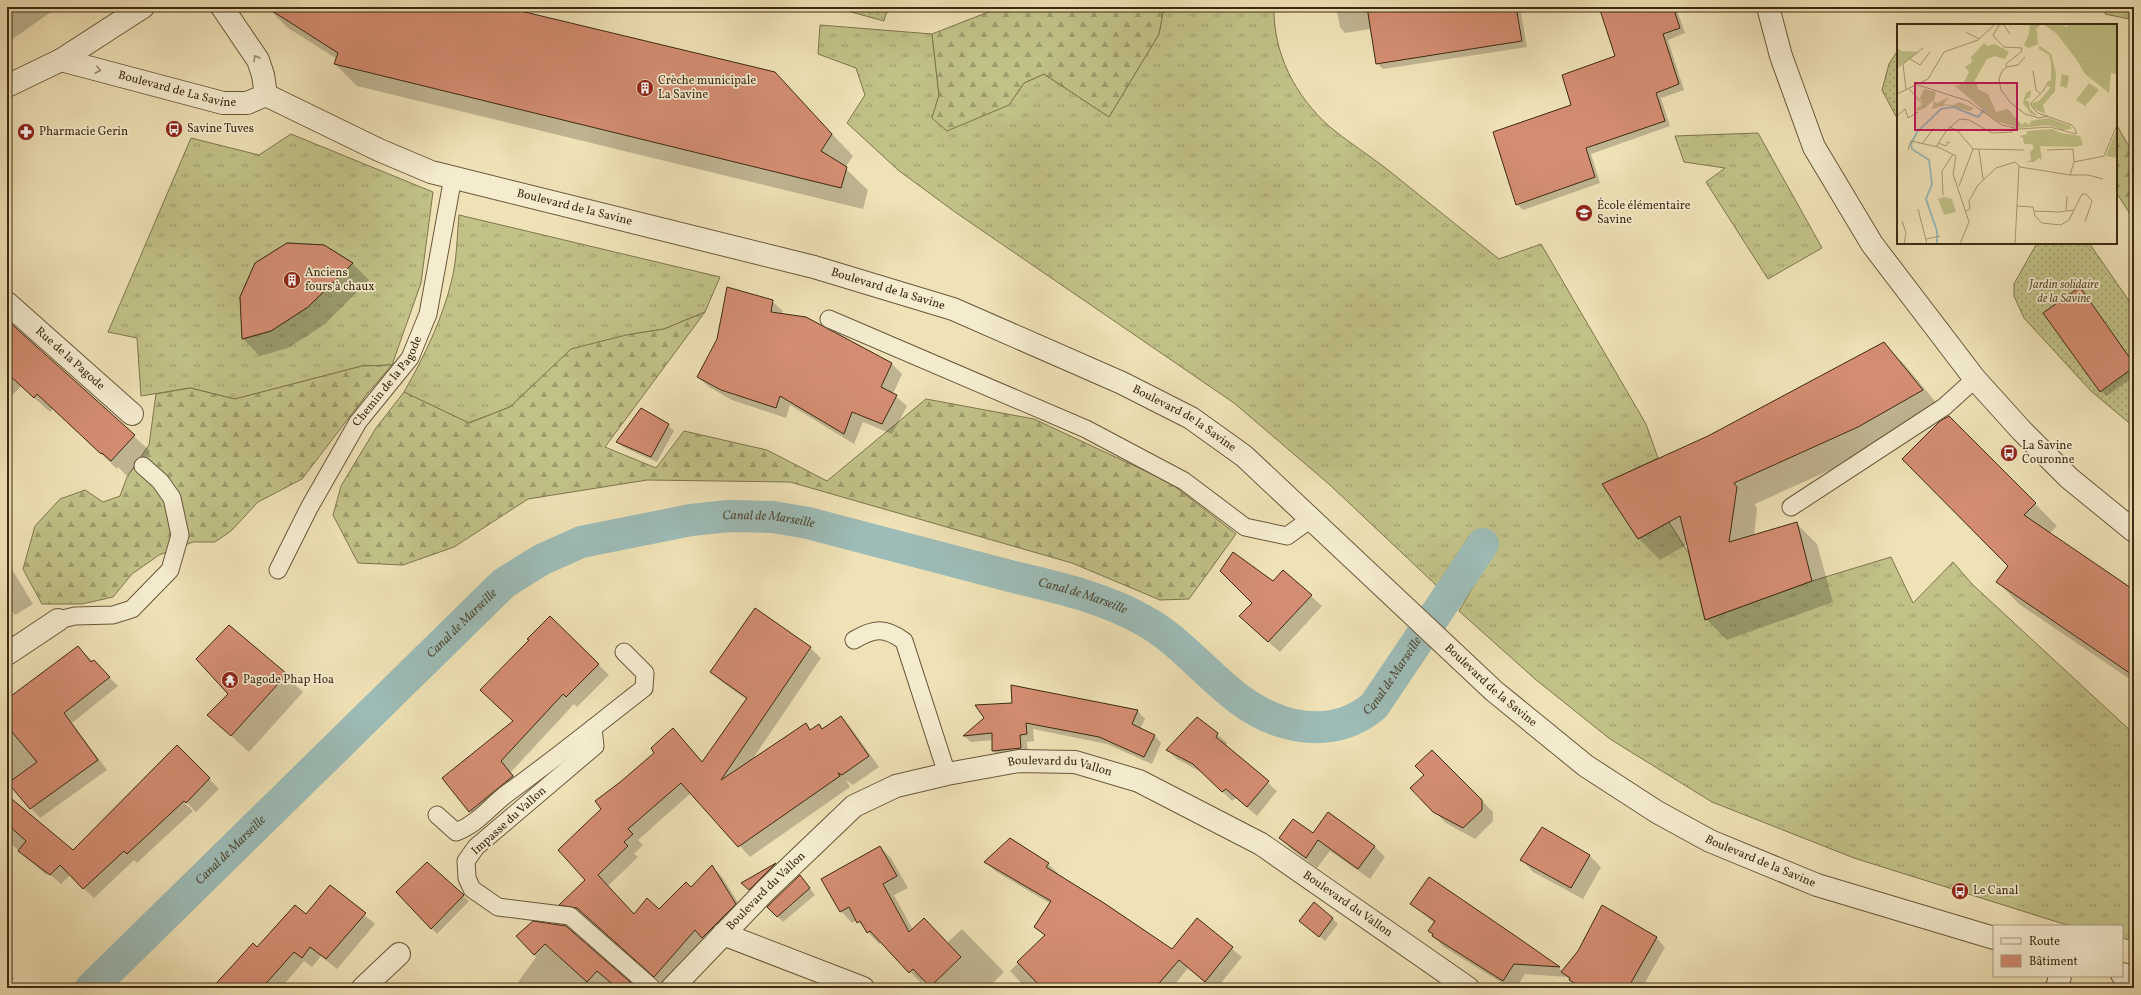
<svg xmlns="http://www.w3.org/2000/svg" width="2141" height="995" font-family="Vollkorn,serif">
	<defs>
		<pattern id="grass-tufts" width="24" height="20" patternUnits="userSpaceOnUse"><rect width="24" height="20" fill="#c1c188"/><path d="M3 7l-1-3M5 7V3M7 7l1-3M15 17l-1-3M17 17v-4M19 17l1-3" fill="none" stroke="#9e9d6e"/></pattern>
		<pattern id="forest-firs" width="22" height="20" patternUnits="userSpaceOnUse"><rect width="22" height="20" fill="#c1c188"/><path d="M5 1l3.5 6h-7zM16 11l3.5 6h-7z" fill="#9e9d6e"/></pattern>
		<pattern id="garden-dots" width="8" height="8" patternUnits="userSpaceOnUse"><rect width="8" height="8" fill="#c1c188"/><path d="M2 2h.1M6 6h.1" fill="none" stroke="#9e9d6e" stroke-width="1.8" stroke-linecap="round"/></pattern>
	</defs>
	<rect width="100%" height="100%" fill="#efe2b6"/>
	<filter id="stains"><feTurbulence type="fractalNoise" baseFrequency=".005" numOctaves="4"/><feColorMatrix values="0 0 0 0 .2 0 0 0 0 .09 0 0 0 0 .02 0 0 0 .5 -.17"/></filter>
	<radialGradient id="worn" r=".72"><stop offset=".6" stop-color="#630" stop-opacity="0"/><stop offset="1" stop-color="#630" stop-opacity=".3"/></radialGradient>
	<path fill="url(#grass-tufts)" stroke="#7f764c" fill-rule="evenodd" d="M1164,7h110c-1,46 21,89 56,120 18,15 39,28 58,43 37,30 74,59 111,89l42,-15 105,180 12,34 -55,26 35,55 31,-17 20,32 16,66 107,-39 79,-24 22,46 40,-41 19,22 162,150v207l-12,-3v-12h-52l-216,-68 -142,-56 -102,-63 -75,-60 -76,-68 35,-60 -24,-16 -33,51 -107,-101 -96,-82 -279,-191 -57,-42 -51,-47 18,-28 -9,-27 -38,-14 2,-29 112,9 7,61 -7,23 77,-13 15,-22 20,-9 65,43 50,-83z
		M2106,7h28v13l-29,-6z
		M1758,133l64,115 -54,31 -62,-97 19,-14 -41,-6 -9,-26z
		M291,134l142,58 -12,91 -29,82 -30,1 -127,33 -45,-11 -49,8 -4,-58 -29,-6 83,-194 68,17zM287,243l37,2 29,18 -45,44 -37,24 -28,8 -3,-42 15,-34z
		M459,215l261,62 -15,35 -41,17 -38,6 -91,48 -25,24 -42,16 -64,-31c20,-35 39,-74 48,-113 5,-21 5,-43 7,-64z"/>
	<path fill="url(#forest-firs)" stroke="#7f764c" d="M1001,7h163l-5,27 -50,83 -65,-43 -20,9 -15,22 -62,26 -15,-13 7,-23 -7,-61z
		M2116,124l18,31v65l-18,-28z
		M705,312l-100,135 51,21 28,-37 83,19 60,31 99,-82 108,20 135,63 67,52 -47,65 -29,1 -88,-37 -282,-81 -143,-2 -119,19 -74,48 -51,18 -45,-2 -25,-48 8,-29 35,-58 28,-36 65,31 41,-16 61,-58 55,-14 38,-6z
		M392,365l-25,29 -65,85 -44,23 -27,29 -16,11h-22l-34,13 -27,19 -19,23 -31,7h-40l-19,-35 12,-43 25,-27 25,-9 18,12 17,-6 7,-19 22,-32 7,-51 34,-6 45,11 127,-33z"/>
	<path fill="url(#garden-dots)" stroke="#7f764c" d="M844,7h44l-4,14 -40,-11z
		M1898,50v70l-16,-30 7,-26z
		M2037,243h52l45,65v119l-43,-36 -67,-73 -10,-22v-12z"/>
	<path fill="#0003" d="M7,7h58l-4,3 -3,-3 -51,36z
		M267,7h233l274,66 79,83 -8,12 23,22 -5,19 -506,-123 -22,-22 2,-5 -49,-31z
		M1336,7h206v2l-21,4 6,34 -144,22 -6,-6 -6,-34 -26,4 -5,-6z
		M1600,7h76l9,26 -17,7 16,50 -23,8 9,28 -79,28 9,29 -77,27 -6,-6 55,-98 44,-49z
		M324,246l29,18 16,16 -44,44 -37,24 -28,8 -17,-17 -2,-42z
		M2080,289l54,74v13l-27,20 -6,-5z
		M772,301l11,10 -1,4 110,49 10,10 -9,20 14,12 -15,28 -29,-12 -9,22 -64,-39 -4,13 -54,-18 -23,-13 -11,-10z
		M7,320l143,131 -23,25 -9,-9 -1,2 -64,-60 -3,3 -29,-26 -14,15z
		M1884,344l21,21 38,46 -64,37 -124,56 2,5 -3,27 42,-13 21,21 16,58 -106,38 -21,-21 -18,-75 -28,16 -21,-21 -35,-55 104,-47z
		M1949,417l108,109 -8,8 85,57v91l-115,-78 -21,-22 11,-16z
		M668,425l6,6 -17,31 -34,-15 -6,-5z
		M7,561l26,43 -18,11 -8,-10z
		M1273,582l38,14 11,10 -42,46 -29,-25z
		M550,617l59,58 -32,32 -3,-3 -63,68 12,15 -42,35 -11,-11 44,-90z
		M7,625l9,15 -9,5z
		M229,626l74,66 -54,60 -41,-37 21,-21z
		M78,647l40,39 -46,37 35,47 -67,48 -33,-37v-81z
		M810,648l11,10 -69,102 54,-36 5,6 7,-5 5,5 18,-13 10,11 28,39 -26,18 -7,-5 4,7 -100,70 -59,-64 -53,47 5,5 -9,9 4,3 -30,29 26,29 25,-4 32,-23 21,-22 10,11 24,38 -81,71 -77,-67 -17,-4 -10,-10 25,-25 17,-71 17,-25 36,-31 17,-24 30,33 44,-62 -25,-18 -11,-10z
		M1012,687l126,24 7,8 -5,10 14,6 7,8 -9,21 -45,-20 -74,-15 1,12 -7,1 1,14 -28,2 -7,-7v-11l-22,2 -7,-6 49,-32z
		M1217,734l10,9 -1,3 51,45 -20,25 -21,-18 -4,3 -29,-28 -26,-14 -10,-9z
		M177,746l42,43 -23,23 -15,-15 -2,1 14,13 -56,52 -3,-3 -40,38 -24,-23 -9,9 -13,-11 -2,2 -39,-35v-3l20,-24 46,38z
		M1432,751l61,61v9l-18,18 -29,-16 -35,-35 14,-13z
		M1313,835l61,11 11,11 -15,22 -40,-28 -13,17 -26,-19 -11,-11z
		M880,847l11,11 17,30 -14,7 19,35 34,13 15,-14 42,43 -16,16h-55l-8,-8 -4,3 -39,-41 -3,2 -22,-24 -5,3 -11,-12z
		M1589,855l12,12 -18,32 -50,-27 -11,-12z
		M986,862l62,2 10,9 -2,1 116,77 25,-31 45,37 -25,31h-5l-24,-20 -16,20h-146l-16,-17 35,-35 -9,-9 15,-23 -56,-33z
		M427,864l42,37 -32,33 -40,-42z
		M800,876l15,19 -32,27 -15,-15z
		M1429,879l134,92 93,-33 9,9 -23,41h-64l-11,-11 -42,-3 -9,14h-6l-66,-41 -11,-11 -4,-6 5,-7 -22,-19z
		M330,886l45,38 -38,45 -16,-13 -9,11 -8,-6 -23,27h-47l23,-40 49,-32z
		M1332,918l6,6 -13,17 -25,-20z
		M533,922l102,66h-121l22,-31 -19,-21z
		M7,967l7,12 -7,4z"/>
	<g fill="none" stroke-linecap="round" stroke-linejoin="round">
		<path stroke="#9dbcb7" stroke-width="32" id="s1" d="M91,988l413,-405 37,-23 40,-18 110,-22 38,-4 44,1 35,6c67,18 135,35 202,53 45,11 93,21 133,44 52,28 81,84 140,102 33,10 65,6 91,-16l109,-162"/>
	</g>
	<path fill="#d48d72" stroke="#3d2a11" d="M266,7h238l271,65 57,62 -11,17 26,16 -6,21 -507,-124 4,-11z
		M1367,7h149l6,34 -146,23z
		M1599,7h74l7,21 -17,6 16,50 -23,9 9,28 -79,27 9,29 -79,28 -23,-73 78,-27 -9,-30 53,-19z
		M287,243l37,2 29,18 -45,44 -37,24 -29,8 -2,-42 15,-34z
		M727,287l46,13 -2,12 35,5 86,46 -11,24 16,8 -15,29 -30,-12 -8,22 -64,-38 -4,12 -55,-18 -24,-13 20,-38z
		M2080,287l54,77v3l-34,25 -57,-79z
		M7,320l128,115 -24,26 -9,-8 -1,1 -64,-60 -3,4 -27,-25z
		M1884,342l39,48 -65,37 -124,56 3,4 -8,55 68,-20 15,59 -107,39 -25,-104 -42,23 -36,-55 106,-48z
		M641,408l28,16 -18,33 -35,-15z
		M1949,416l87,87 -12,12 110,75v86l-138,-94 12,-16 -106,-107 38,-38z
		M1233,552l40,29 10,-11 29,25 -44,47 -29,-26 13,-13 -32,-32z
		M755,608l56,39 -90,133 85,-57 4,7 9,-6 3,5 19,-13 28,40 -27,19 -4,-2 2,3 -102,71 -57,-64 -53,46 5,5 -9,8 4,4 -30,29 36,39 13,-16 12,11 27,-27 5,5 21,-22 24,39 -34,34 -7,-8 -41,47 -77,-69 -18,-3 26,-25 -27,-30 43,-41 -6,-8 24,-18 35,-30 -3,-5 22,-20 29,34 45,-64 -37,-26z
		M550,616l49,48 -33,33 -3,-3 -62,67 12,15 -44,36 -27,-34 71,-57 -33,-31 49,-50 -2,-1z
		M229,625l58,49 -56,62 -24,-21 21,-21 -32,-35z
		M78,646l13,16 3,-2 16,17 -46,36 34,47 -68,49 -22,-26 29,-21 -30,-36v-27z
		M1011,685l127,25 -6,14 23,11 -11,22 -45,-20 -73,-14 1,11 -7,1 1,13 -29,3v-18l-29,3 21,-18 -9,-13 37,-2z
		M1197,717l21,16 -2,4 53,44 -22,26 -21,-18 -4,3 -29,-28 -27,-14z
		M177,745l33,33 -24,25 -2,-2 -57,53 -3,-3 -41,38 -23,-24 -10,10 -32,-24 8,-10 -19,-17v-29l66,55z
		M1432,750l50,50v10l-19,18 -30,-16 -23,-24 14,-13 -9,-9z
		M1328,812l47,34 -17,23 -40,-29 -12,18 -27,-20 14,-19 20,14z
		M1542,827l48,28 -19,33 -51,-28z
		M1010,838l39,25 -3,4 58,36 68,46 25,-31 36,29 -28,35 -26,-22 -24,28h-113l-25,-26 28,-27 -11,-8 17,-26 -67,-39z
		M880,846l17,30 -14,8 26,48 15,-14 37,39 -31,30 -17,-18 -4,4 -39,-42 -3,2 -7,-12 -3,2 -8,-16 -9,5 -19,-33z
		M427,862l37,33 -33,34 -35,-37z
		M776,863l-27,27 -8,-7z
		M800,875l10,13 -33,29 -10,-10z
		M1429,877l88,60 43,30 -46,-3 -11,17 -71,-45 1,-2 -5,-3 7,-10 -25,-17z
		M330,885l36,28 -40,46 -16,-12 -8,11 -8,-6 -32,36h-50l41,-45 4,4 38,-42 11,9z
		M1314,902l19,16 -14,19 -20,-16z
		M1602,905l55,32 -29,51h-45l-14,-8 1,-2 -9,-6 17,-21z
		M533,921l33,5 71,62h-20l-20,-17 -10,11 -42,-38 -11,11 -18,-19z"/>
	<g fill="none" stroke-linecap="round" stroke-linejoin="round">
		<defs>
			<g id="service">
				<path d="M829,319l257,110 98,52 61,46 42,9 25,-18"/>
				<path d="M1791,507l153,-100 31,-28"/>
				<path id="s2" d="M278,570l31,-62 49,-86 52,-64 18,-44 25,-137"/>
				<path d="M58,620l17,-4 38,-1 19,-6 38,-39 10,-35 -8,-37 -12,-17 -17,-15"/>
				<path d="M854,640c20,-12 31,-13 50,1l43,133"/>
				<path d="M593,728l2,18 -119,101 -10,14 1,17 5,11 26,18 72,9 82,72"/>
				<path d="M437,815l19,17c22,-8 35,-27 53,-40 46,-33 90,-69 135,-104l1,-15 -21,-21"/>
			</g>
			<g id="minor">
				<path d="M222,7l36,53 5,15 3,20"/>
				<path d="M1768,7l13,49 33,91 58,97 103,135 47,52 47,47 65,53"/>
				<path id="s3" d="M61,60l162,43h24l19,-8"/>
				<path d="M7,86l54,-26 82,-53"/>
				<path id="s4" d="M266,95l113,55 52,22 383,95 139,42 169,74 69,35 53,38 250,235 92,75 71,46 53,29 107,44 177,53"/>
				<path id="s5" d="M7,303l125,111"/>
				<path d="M7,654l51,-34"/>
				<path d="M723,934l140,54"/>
				<path d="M2122,974l12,2"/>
				<path d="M363,988l36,-34"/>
				<path id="s6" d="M672,988l93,-97 89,-85 42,-20 51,-12 72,-13 56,1 64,19 122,63 207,144"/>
				<path d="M2057,988l3,-12"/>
			</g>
		</defs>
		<use href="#service" stroke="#6a583a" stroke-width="19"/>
		<use href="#minor" stroke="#6a583a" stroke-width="24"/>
		<use href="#service" stroke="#f5ecd0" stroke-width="17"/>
		<use href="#minor" stroke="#f5ecd0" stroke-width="22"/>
	</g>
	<defs><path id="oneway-chevron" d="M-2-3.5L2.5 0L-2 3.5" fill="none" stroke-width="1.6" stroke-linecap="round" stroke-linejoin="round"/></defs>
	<g stroke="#998b70">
		<use href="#oneway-chevron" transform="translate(256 58) rotate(-121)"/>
		<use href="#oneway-chevron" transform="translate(98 70) rotate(14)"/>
	</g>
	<defs>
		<symbol id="building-disc" viewBox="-11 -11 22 22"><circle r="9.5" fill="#8f2418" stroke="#f5ecd0"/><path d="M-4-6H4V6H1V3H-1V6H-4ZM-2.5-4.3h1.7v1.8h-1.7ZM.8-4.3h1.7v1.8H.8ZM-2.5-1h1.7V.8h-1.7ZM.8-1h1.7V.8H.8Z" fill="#fff"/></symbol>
		<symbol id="bus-disc" viewBox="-11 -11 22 22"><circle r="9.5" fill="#8f2418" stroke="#f5ecd0"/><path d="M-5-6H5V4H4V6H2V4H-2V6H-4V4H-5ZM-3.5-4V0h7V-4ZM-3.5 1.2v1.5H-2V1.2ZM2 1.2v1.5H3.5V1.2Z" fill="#fff"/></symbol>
		<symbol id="pharmacy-disc" viewBox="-11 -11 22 22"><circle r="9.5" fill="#8f2418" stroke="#f5ecd0"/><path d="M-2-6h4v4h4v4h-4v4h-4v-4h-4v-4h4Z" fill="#fff"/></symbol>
		<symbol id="school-disc" viewBox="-11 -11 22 22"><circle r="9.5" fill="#8f2418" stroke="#f5ecd0"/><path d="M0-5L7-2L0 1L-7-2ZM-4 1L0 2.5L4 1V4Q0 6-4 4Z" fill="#fff"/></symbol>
		<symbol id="temple-disc" viewBox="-11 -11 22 22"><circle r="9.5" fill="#8f2418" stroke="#f5ecd0"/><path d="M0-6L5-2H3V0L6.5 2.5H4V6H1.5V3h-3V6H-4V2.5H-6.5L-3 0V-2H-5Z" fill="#fff"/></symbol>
	</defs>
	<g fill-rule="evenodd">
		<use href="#building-disc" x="635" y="78" width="20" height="20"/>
		<use href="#bus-disc" x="164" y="119" width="20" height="20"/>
		<use href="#pharmacy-disc" x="16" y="122" width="20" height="20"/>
		<use href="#school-disc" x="1574" y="203" width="20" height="20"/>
		<use href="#building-disc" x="282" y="270" width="20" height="20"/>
		<use href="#bus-disc" x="1999" y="443" width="20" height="20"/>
		<use href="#temple-disc" x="220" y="670" width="20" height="20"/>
		<use href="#bus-disc" x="1950" y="881" width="20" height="20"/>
	</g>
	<g text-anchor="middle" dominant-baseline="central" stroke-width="3.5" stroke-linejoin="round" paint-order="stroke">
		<g font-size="12" fill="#3d2a11" stroke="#f5ecd0" text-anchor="start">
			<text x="658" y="81">Crèche municipale<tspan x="658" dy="14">La Savine</tspan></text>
			<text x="187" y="129">Savine Tuves</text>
			<text x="39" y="132">Pharmacie Gerin</text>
			<text x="1597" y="206">École élémentaire<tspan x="1597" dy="14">Savine</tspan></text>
			<text x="305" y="273">Anciens<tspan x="305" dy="14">fours à chaux</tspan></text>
			<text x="2022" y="446">La Savine<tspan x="2022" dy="14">Couronne</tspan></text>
			<text x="243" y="680">Pagode Phap Hoa</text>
			<text x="1973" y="891">Le Canal</text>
		</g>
		<g font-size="12" fill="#3d2a11" stroke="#f5ecd0">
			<text stroke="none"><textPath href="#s3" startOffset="120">Boulevard de La Savine</textPath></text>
			<text stroke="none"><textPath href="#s4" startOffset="330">Boulevard de la Savine</textPath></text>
			<text stroke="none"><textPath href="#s4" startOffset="654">Boulevard de la Savine</textPath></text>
			<text stroke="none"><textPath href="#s5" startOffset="84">Rue de la Pagode</textPath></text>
			<text stroke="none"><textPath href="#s2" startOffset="219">Chemin de la Pagode</textPath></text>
			<text stroke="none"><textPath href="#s4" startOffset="978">Boulevard de la Savine</textPath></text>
			<text stroke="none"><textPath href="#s4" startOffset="1386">Boulevard de la Savine</textPath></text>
			<text stroke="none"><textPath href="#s6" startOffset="471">Boulevard du Vallon</textPath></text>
			<text transform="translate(509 821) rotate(-42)">Impasse du Vallon</text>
			<text stroke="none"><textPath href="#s4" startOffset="1710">Boulevard de la Savine</textPath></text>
			<text stroke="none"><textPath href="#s6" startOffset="135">Boulevard du Vallon</textPath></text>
			<text stroke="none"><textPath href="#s6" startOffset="795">Boulevard du Vallon</textPath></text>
		</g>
		<g font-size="12" font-style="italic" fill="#5e502f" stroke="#f5ecd0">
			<text x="2064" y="285">Jardin solidaire<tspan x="2064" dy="14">de la Savine</tspan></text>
		</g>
		<g font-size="13" font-style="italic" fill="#554e3a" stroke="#f5ecd0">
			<text stroke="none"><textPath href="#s1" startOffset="856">Canal de Marseille</textPath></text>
			<text stroke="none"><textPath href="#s1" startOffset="1180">Canal de Marseille</textPath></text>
			<text stroke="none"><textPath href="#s1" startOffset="520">Canal de Marseille</textPath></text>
			<text stroke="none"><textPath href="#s1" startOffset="1551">Canal de Marseille</textPath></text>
			<text stroke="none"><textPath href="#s1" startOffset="196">Canal de Marseille</textPath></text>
		</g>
	</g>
	<g transform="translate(1897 24)">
		<rect width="220" height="220" fill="#efe2b6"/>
		<path d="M146,0h17l7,3 1,-3h27l15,4 7,15 -6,-3v16l-35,3 -19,-25zM143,22l11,8 5,19 -1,18 -12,14 2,8h-2l-10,-5 -1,-5 7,-2 12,-14 -4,-1 4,-7v-16l-2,-8 -11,-7zM74,57l5,1 2,7 10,5 8,18 12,-3 14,16 3,-3 4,3 2,-4 18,-3 22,8v3l-9,1 -13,-5 -31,3 -21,-7 -13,-9 2,-3 -3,1 -29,-25 10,2zM27,65l12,3 -2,8 -12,1 -2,-3zM134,66l-1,7 -5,3 4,2 1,7 8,7 -7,-2 -8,-11 3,-10zM220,105v29l-11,-2z" fill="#c1c188"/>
		<path d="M133,0h11l-6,6 2,1 1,13 -9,4 -5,-3 5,-11zM198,0h22v16l-6,-4 -1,-8zM214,16l6,3v31l-6,-1 -2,20 -24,-19 -9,-15 35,-3 -4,-3zM87,19l3,3 8,-2 14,8 -4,7 -10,-3 -8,3 -13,23h-3l-3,6 -3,-2 -5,3 -1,-5 5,-2 5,-10 -4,-5 7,-5 -1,-5zM52,73l-5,7 10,1 5,-3 15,6 -4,3 -24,-6 -14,4 2,-8 3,2zM37,76l-9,8 -8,3v-3l4,-2 1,-5zM155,105l9,4 19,3 3,9 -9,2 -34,-1 2,14 -3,-2 -5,4h-9l6,-2 -1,-8 4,-4 -2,-4h-8l-1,-6 -4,-2 8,-2v-3z" fill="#c1c188"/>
		<path d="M0,24l5,3 16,1 -21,17z" fill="#c1c188"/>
		<path d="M165,50l7,2 -2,12 -7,-2zM192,59l10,7 -14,16 -9,-6zM47,173l8,2 4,13 -12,3 -6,-16z" fill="#c1c188"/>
		<path fill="none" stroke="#9dbcb7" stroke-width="2" d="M40,220v-13l-11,-32 6,-15 -3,-24 -17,-11 -1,-5 6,-12 24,-23 12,-2 25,10 8,-9"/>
		<path fill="none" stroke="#a89874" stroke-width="1" d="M103,0l-7,11 2,3 9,9 18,1 -1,4 -15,12v3M106,0l7,10M69,8l13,7M128,33l-7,8 -11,2 -5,4 -3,8 2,11 10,13 14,11 14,4 9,-2M13,35l10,6 10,-13M136,47l3,19 5,4M21,61l50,16 34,24 17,4 31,-2 26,7v-3l-4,-6 -34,-12 -6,-6 -1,-4 12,-12 6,-10M12,65l12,13M9,66l-3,-26 20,-16M0,70l31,-15 16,-27 34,-12 17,-16M0,92l8,-7 3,9 10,-6M52,103l8,3 16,19M41,119l8,3 2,-4 2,1M25,120l12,-16M39,123l11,-17 13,-11 9,1 23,13 20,-1 1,-4M76,125l51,1M11,126l3,-9 27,6 18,9 -3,18 16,48 -9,22M82,126l4,29M150,126l26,-1 1,13M173,151h18l15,4M62,162l14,-37M46,171l-1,-24 11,-17M120,182l16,1 2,9 7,7 19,2 8,-5 13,-26h4l6,7 -7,21M21,185l9,35M169,186l1,-14M69,187l4,-2 -1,-8 9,-16 18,-17 19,-6 5,5 50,8 4,-13 30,-6 13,-31M137,187l25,1 15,-2M5,197l4,12 -2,11M29,215l14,-3M118,220l4,-78"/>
		<path fill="#c2185b" fill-opacity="0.15" stroke="#c2185b" stroke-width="2" d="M18,59h102v47h-102z"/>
		<rect width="220" height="220" fill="none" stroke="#3d2a11" stroke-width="2"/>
	</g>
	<rect width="2141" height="995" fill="none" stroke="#efe2b6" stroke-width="24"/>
	<rect x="8" y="8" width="2125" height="979" fill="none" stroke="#3d2a11" stroke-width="2"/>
	<rect x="12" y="12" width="2117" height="971" fill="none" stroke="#3d2a11"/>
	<rect x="1993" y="925" width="130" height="52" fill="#f5ecd0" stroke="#ab9e84"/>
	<rect x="2001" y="938" width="20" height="6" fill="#f5ecd0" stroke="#ab9e84"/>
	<text x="2029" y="945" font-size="12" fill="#3d2a11">Route</text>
	<rect x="2001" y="955" width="20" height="12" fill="#d48d72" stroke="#ab9e84"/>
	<text x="2029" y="965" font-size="12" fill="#3d2a11">Bâtiment</text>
	<rect width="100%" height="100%" filter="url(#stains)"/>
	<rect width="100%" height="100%" fill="url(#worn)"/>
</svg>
